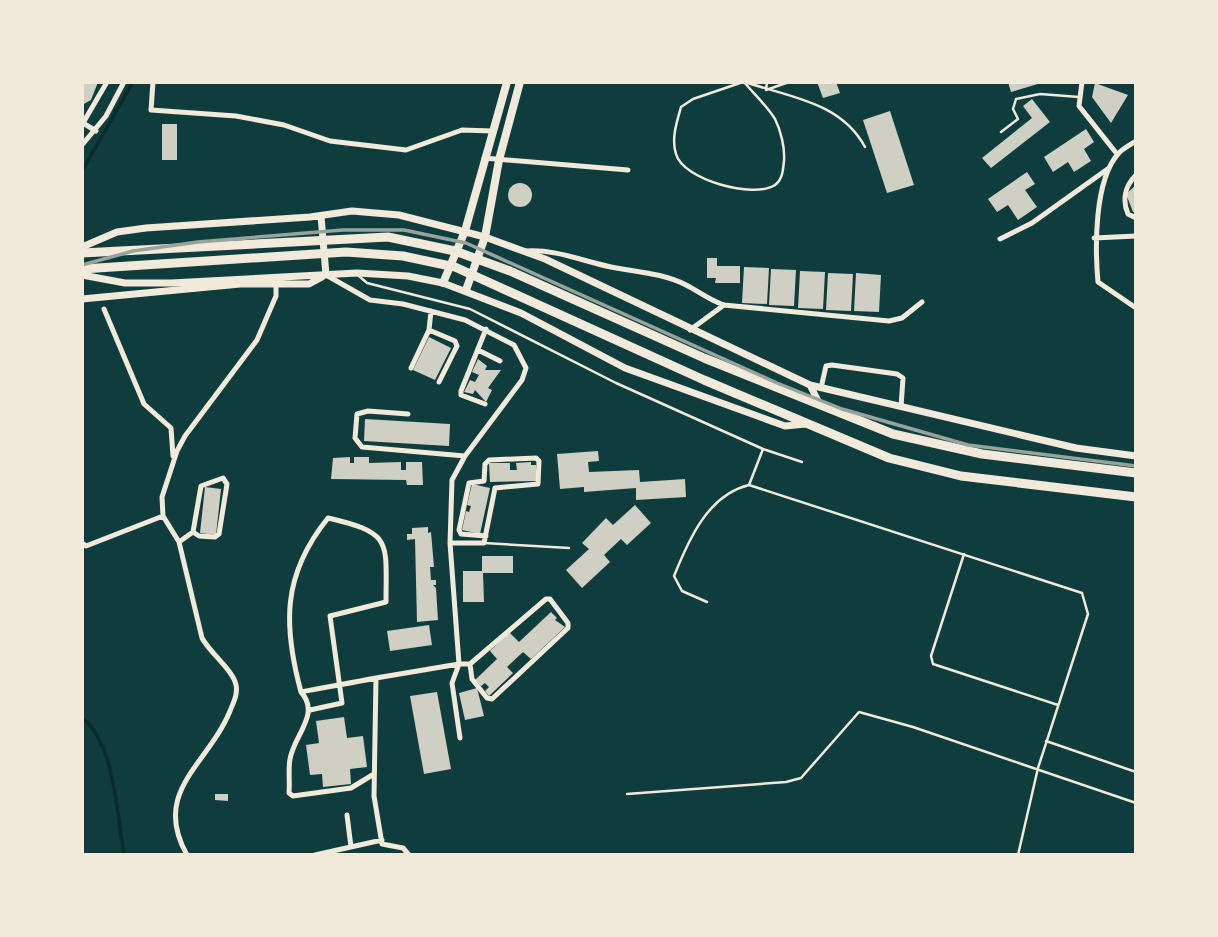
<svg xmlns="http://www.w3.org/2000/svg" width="1218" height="937" font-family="Helvetica,sans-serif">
	<rect width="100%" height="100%" fill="#0f3d3e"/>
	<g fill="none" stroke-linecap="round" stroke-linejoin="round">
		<path stroke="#0a2a2b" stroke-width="3.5" d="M82,171l51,-89
			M82,718c33,24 35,99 42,137"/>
	</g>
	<path fill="#cfcfc3" d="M82,82h16l-7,18 -9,5z
		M817,82h19l4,11 -17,5z
		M1008,82h33v1l-30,9z
		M1095,83l33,12 -17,28 -19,-26z
		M1032,99l18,23 -59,46 -9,-10 50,-40 -9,-12z
		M890,111l24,74 -27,8 -24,-73z
		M162,124h15v36h-15z
		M1086,129l8,13 -10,7 7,12 -17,11 -6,-10 -15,10 -9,-15z
		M1027,172l8,12 -10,6 12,17 -19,13 -10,-15 -11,7 -9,-13z
		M508 195a12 12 0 1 1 24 0a12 12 0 1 1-24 0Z
		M1136,185v26l-3,1 -7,-18z
		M707,258h10v8h23v17h-25l1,-5h-9z
		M744,267l25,1 -2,36 -25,-1z
		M771,269l25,1 -2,36 -25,-1z
		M800,271l25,1 -2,37 -25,-1z
		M828,273l25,1 -2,37 -25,-1z
		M856,273l25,2 -2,37 -25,-1z
		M429,337l22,11 -16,32 -22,-10z
		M478,359l9,7 -2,4h16l-13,18 4,2 -6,12 -11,-12 -2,4 -9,-2 6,-12 5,2 4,-7 -7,-3z
		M365,419l85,5 -1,22 -85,-5z
		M598,451l1,10 -11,1 1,10 50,-2 1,12 45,-3 1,18 -50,3v-12l-52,4v-5l-24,2 -3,-35z
		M350,457v6h4v-6h15v6l32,-1v8h5v-8h16l1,23h-16l-1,-5 -75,-1 2,-21z
		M531,462v3h5l1,16 -47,1 -1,-19h21v7h7l-1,-7z
		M472,484l18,4 -10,46 -18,-4 4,-19 3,1 2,-6 -4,-1z
		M205,487l16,2 -5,46 -16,-2z
		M635,505l16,18 -24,22 -6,-6 -17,16 6,7 -28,26 -16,-18 23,-21 -7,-6 24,-25 7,7z
		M428,527v6l3,-1 3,35h-4l1,13h5v5h-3l3,3 2,32 -21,2 -2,-83 -8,1v-6h5v-6z
		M482,556h31v17h-30l1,29h-21v-31h19z
		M551,612l6,6 -2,2 10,7 -34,32 -8,-7 -16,15 6,6 -24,23 -4,-5 4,-4 -4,-4 -4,3 -6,-6 22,-21 -7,-8 19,-19 10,10z
		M429,625l3,20 -42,6 -3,-20z
		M477,688l7,28 -19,4 -6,-27z
		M437,692l14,77 -27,5 -14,-78z
		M344,717l3,21 16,-2 4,31 -17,2 1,15 -28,3 -1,-13 -12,1 -4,-30 13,-2 -3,-22z
		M215,794h13v7l-13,-1z"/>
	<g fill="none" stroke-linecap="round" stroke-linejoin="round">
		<path stroke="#f1e9da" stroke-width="2.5" d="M743,82l-50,17 -12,8c-4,14 -10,32 -5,47 7,26 78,45 99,31 8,-6 8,-16 9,-24 1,-13 -3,-30 -9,-42 -8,-13 -21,-25 -31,-37
			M745,82c44,15 96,20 120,65
			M767,82l-1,8 23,-8
			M1001,132l17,-13 -5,-10 3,-10 24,-5 39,3
			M359,276l8,7 103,26 146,74 147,66 39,13
			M749,485l333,108 6,21 -50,154 -20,87
			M484,543l85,5
			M964,554l-33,102 2,8 125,41
			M707,602l-25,-11 -8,-15c15,-37 34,-81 75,-91l14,-36
			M1046,741l90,31
			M627,794l159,-12 15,-4 58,-66 54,15 223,76"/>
		<path stroke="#f1e9da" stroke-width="5" d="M153,82l-2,28 85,6 48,9 46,16 76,9 56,-20 30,1
			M1082,82l-3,24 38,48
			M96,131l-13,-8 24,-41
			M1136,141c-6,4 -14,8 -18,13 -24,27 -23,95 -20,128l38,26
			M82,145l24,-29 18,-34
			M484,158l144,12
			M1136,175c-11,11 -14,25 -8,39l8,4
			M1094,238l42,-2
			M1000,239l32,-16 77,-55
			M526,251c30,-2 56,10 85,16 25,5 52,6 75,18 14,7 23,15 38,20l165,16 13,-3 20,-16
			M326,275l44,25 33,4 62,16 49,25 12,23 -4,12 -57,76 -13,24 -2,63 9,121 -83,14 -2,118 8,48 21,4 6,7
			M104,309l40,95 27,24 2,28
			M429,330l26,11 2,5 -18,36
			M690,330l34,-25
			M478,350l22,11
			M411,368l18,-38 2,-19
			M821,388l5,-22 6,-1 65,9 6,4 -2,29
			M485,404l-24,-9v-4l25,-62
			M408,414l-40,-3 -11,3 -2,24 7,9 103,9
			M179,542l14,-10 6,4 16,1 4,-3 8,-50 -4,-6 -22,8 -8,46
			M82,543l4,3 77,-30
			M450,543h34l11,-55 43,-4 1,-23 -3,-3 -47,2 -4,4 -1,17 -15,2 -10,47 2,4 25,2
			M301,692c20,22 -7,43 -11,67 -2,10 0,23 -1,34l4,3 58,-8 23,-14
			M310,710l32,-7 -12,-87 56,-14c0,-61 7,-69 -58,-84 -46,57 -45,107 -27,174 25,-5 50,-9 75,-14
			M460,738l-8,-55 7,-19h11l76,-65h4l18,24v5l-76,71 -5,-1 -15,-19 -2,-15
			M347,815l4,32
			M187,855c-36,-64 21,-90 43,-144 3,-8 8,-16 6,-26 -3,-15 -26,-32 -34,-47l-23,-96 -16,-26 -1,-19 15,-46 8,-15 72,-96 19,-44v-13
			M315,855l67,-15"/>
		<path stroke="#f1e9da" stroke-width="7" d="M321,216l5,59
			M82,247l35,-15 29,-4 164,-11 42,-6 47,4 86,22 60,22 265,126 266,63 60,8
			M82,275l43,8h46l186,-10 51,3 35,7 78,30 104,55 160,58 21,-2
			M82,299l158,-15h69l13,-7
			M810,385l9,18"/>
		<path stroke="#f1e9da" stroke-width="8" d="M443,283l22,-52 42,-149
			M466,290l19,-53 14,-77 21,-78"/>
		<path stroke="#f1e9da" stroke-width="9" d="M82,253l306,-16 67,14 55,20 194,87 189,76 89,20 154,19
			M82,269l264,-17 57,4 52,11 249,113 185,78 72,18 175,21"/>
		<path stroke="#97a49c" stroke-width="3.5" d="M82,265l51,-14 65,-9 145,-12h61l62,13 311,140 65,26 126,36 168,21"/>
	</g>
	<rect width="1218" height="937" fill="none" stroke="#f1e9da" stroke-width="168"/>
</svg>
